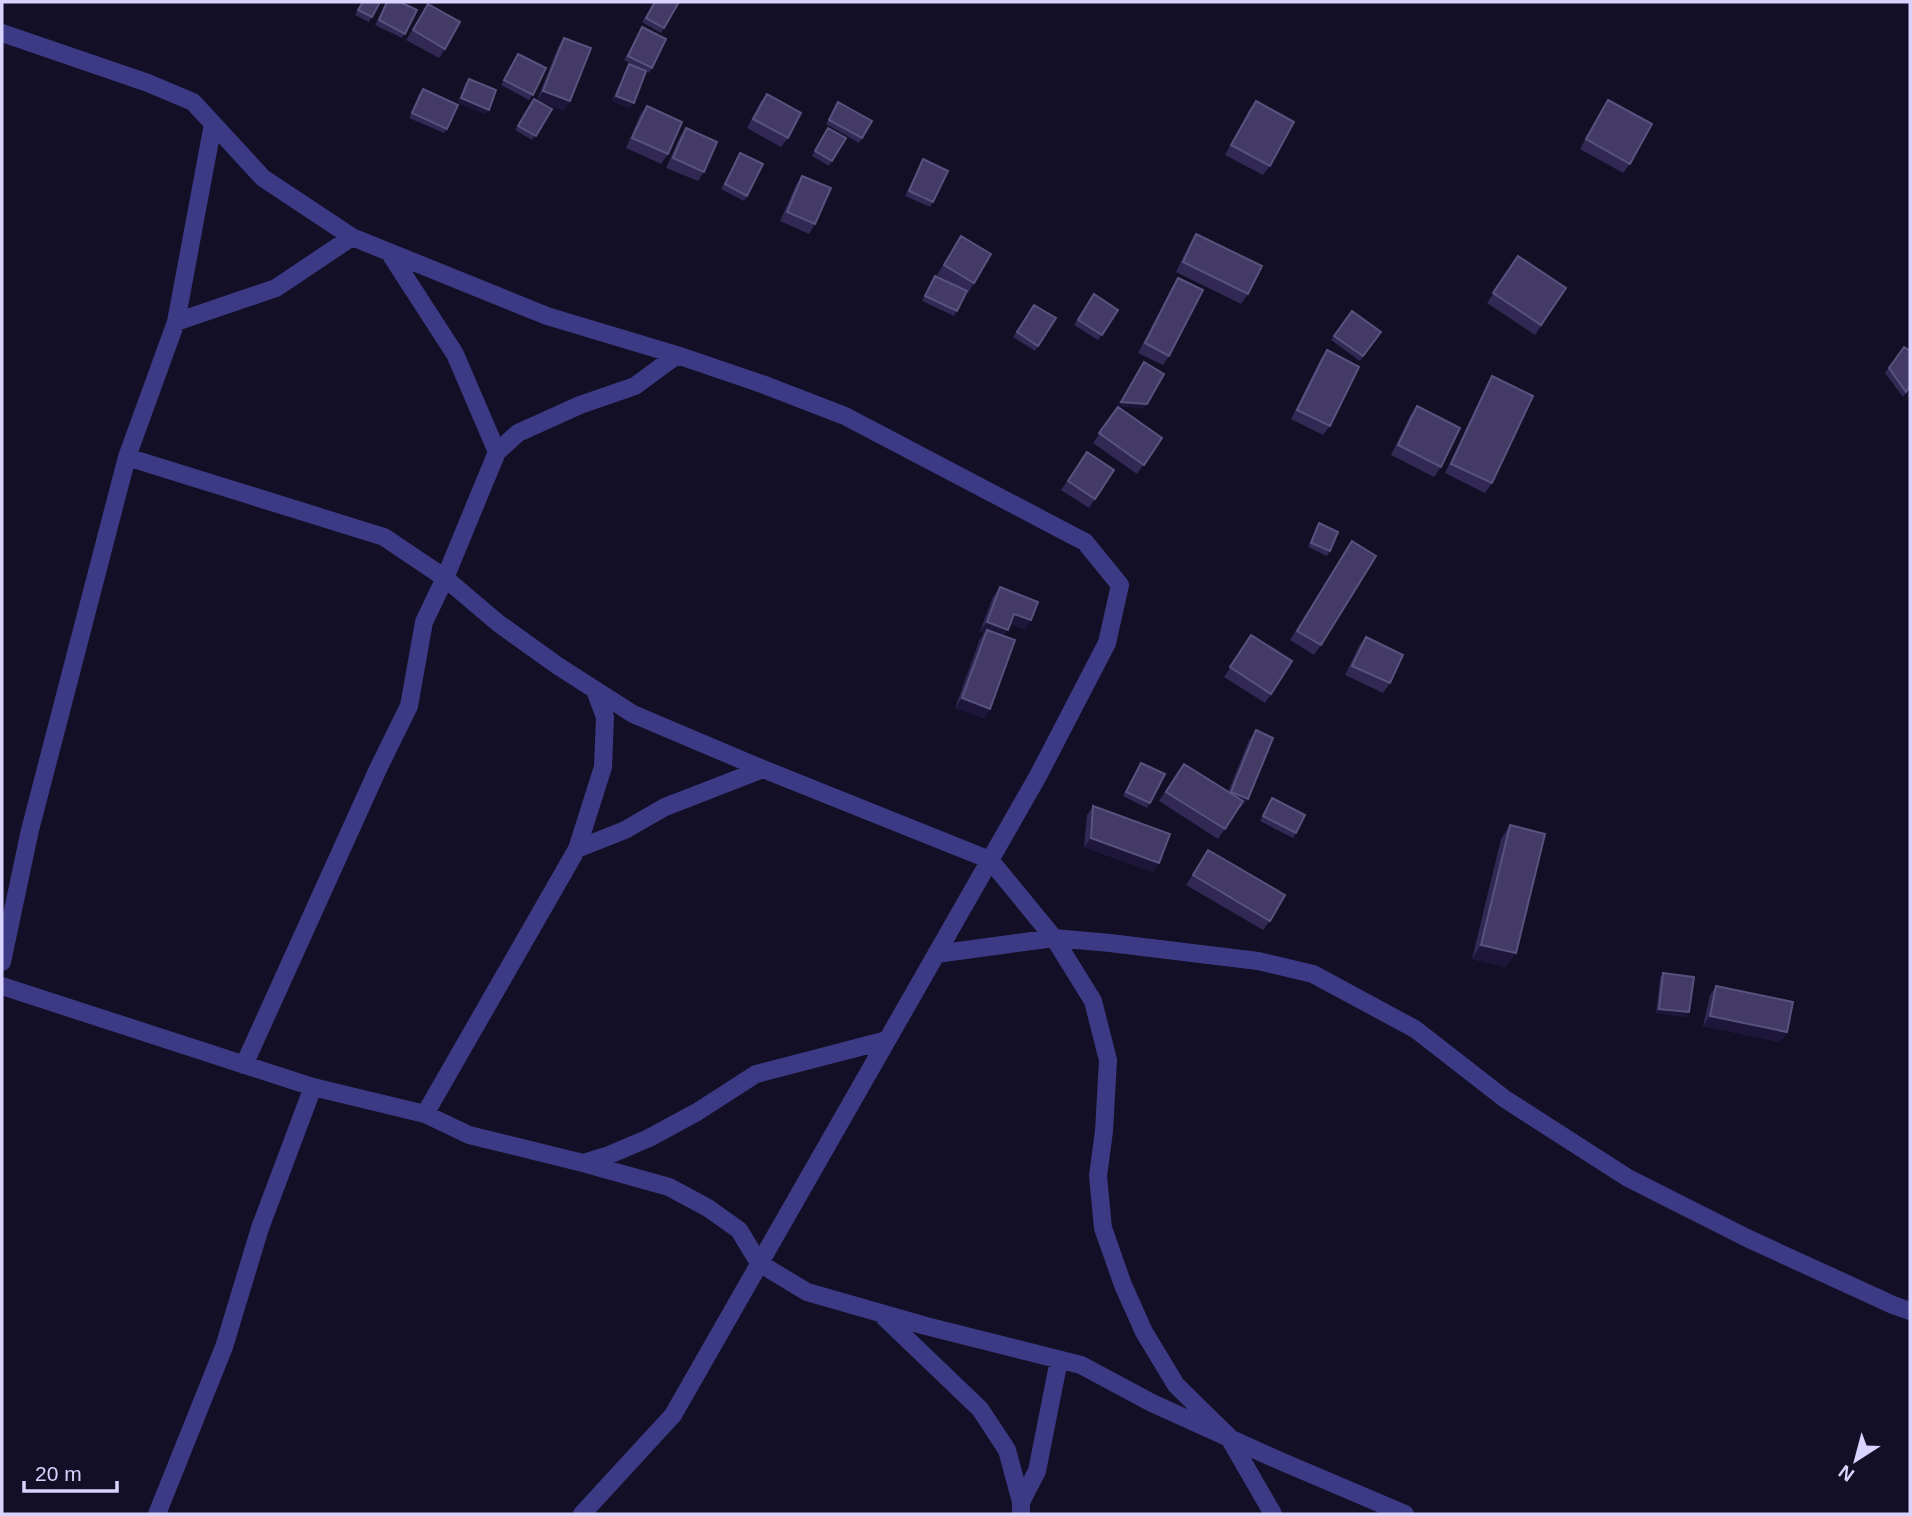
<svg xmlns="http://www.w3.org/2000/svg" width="1912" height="1516" font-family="Helvetica,sans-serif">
	<rect width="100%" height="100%" fill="#130f26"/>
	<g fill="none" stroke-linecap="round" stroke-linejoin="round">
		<path stroke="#3d3a85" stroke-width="18" d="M2,33l146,50 45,19 70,76 89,59 195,79 130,39 85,29 83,32 240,126 35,43 -13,58 -69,133 -365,639 -91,99
			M389,252l66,102 42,98
			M176,322l100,-34 76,-51
			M127,457l257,80 61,41 53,45 60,43 75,48 130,55 227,91 64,78 39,63 15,59 -4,71 -6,45 5,52 20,57 21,47 32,53 52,51 45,78
			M577,849l48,-19 40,-23 98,-38
			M936,954l118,-16 56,5 148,18 55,13 102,55 90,70 123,79 121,61 144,66 17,6
			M2,962l28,-132 97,-373 49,-135 37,-198
			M2,986l311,101 112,27 44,21 114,28 86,24 39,21 31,22 20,33 48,29 119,34 155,39 71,38 126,57 127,54
			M244,1065l134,-296 31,-63 15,-84 21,-44 52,-126 21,-19 62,-28 55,-19 42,-31
			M425,1114l152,-265 26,-82 2,-50 -10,-27
			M583,1163l26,-8 40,-17 48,-26 59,-38 131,-34
			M884,1317l96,92 27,41 14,52v12
			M1021,1502l16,-31 22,-111
			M157,1514l67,-167 36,-119 53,-141"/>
	</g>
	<path fill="#312854" d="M362,2h18l-11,20 -14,-7z
		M386,2h14l5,32 -3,4 -27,-13z
		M654,2h25l-18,31 -19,-11z
		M428,4l17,45 -6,9 -33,-18z
		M642,27l10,41 -3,5 -25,-13z
		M564,38v73l-27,-11 21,-53z
		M518,54l15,41 -4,5 -28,-15z
		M629,64l1,44 -18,-7 14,-32z
		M469,79l17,35 -28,-11 7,-19z
		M423,89l24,40 -3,4 -35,-15 10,-24z
		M767,94l21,44 -7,9 -34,-19 13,-25z
		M1608,100l22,64 -7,9 -43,-24 21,-39z
		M1256,101l14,65 -7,9 -38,-20 24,-45z
		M838,102l24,36 -3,5 -33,-19z
		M531,103l21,6 -20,31 -17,-10z
		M647,106l21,48 -7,10 -35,-16 14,-33z
		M686,128l18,44 -6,9 -32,-13 13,-30z
		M828,128l4,33 -3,5 -17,-10z
		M740,153l7,43 -3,5 -23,-12z
		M923,159l10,43 -3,5 -25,-11z
		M802,176l13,48 -6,10 -29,-13 16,-36z
		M1196,234l52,60 -7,10 -65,-32 14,-29z
		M961,236l13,47 -6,10 -2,-1 -12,24 -32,-15 13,-25 22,10 -20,-11z
		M1518,256l48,32 -31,47 -48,-32z
		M1178,278l-9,78 -6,9 -25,-12 34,-66z
		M1094,294l24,16 -20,30 -24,-15z
		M1034,305l22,13 -21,33 -22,-14z
		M1352,311l29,21 -21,29 -29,-21z
		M1904,347l6,40 -7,10 -18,-24z
		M1327,350l3,76 -7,9 -32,-16 29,-59z
		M1492,376v107l-7,10 -40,-20 41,-87z
		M1417,406l24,61 -7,10 -43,-22 19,-39z
		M1118,407l44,31 -25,36 -44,-31z
		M1087,452l27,18 -25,38 -28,-18z
		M1319,523l11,28 -3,5 -19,-9 8,-19z
		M1352,541l-31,104 -7,10 -24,-15z
		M1000,587l31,33 -6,9 -15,-5 -7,12 -13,73 -6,9 -29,-10 25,-69 4,-6 -4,-2 13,-34z
		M1251,635l20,59 -6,9 -41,-26z
		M1366,637l24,46 -7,10 -38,-18 14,-29z
		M1256,730l-8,69 -7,9 -2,-1 -21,32 -59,-38 18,-28 51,19 21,-52z
		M1141,763l9,40 -3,5 -24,-12z
		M1272,798l24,35 -3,5 -33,-17z
		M1093,806l66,57 -6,9 -69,-25 3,-32z
		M1510,825l-4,142 -34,-8 29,-120z
		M1208,850l62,71 -7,9 -77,-45z
		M1663,973l23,44 -30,-4 4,-35z
		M1716,986l71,46 -7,10 -77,-16 7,-31z"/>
	<path fill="#1d163a" d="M543,91l27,10 -6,10 -27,-11z
		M616,96l18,7 -4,5 -18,-7z
		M461,98l28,12 -3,4 -28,-11z
		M1121,402l26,2 -4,5 -26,-3z
		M1014,614l17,6 -6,9 -18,-6z
		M987,622l21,8 -7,9 -14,-9 -3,3 -4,-2z
		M962,698l28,11 -6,9 -29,-10z
		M1231,792l17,7 -7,9 -17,-7z
		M1091,838l68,25 -6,9 -69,-25z
		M1481,945l35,8 -10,14 -34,-8z
		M1659,1009l30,3 -3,5 -30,-4z
		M1710,1016l77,16 -7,10 -77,-16z"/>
	<path fill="#433a66" stroke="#5a527e" stroke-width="2" d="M363,2h17l-8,15 -14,-7z
		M387,2h13l17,8 -12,24 -26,-14z
		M655,2h24l-15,26 -18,-10z
		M428,4l32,18 -15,27 -32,-19z
		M642,27l24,12 -14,29 -24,-12z
		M564,38l27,10 -21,53 -27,-10z
		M518,54l28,14 -13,27 -29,-15z
		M629,64l17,7 -12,32 -18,-7z
		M469,79l27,11 -7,20 -28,-12z
		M423,89l35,16 -11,24 -35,-16z
		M767,94l34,19 -13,25 -35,-19z
		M534,99l18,10 -16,27 -18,-10z
		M1608,100l44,24 -22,40 -44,-25z
		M1256,101l38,21 -24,44 -39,-21z
		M838,102l34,19 -10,17 -33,-18z
		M647,106l35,16 -14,32 -36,-16z
		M686,128l31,14 -13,30 -31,-14z
		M828,128l18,10 -14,23 -17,-10z
		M740,153l23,11 -16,32 -22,-12z
		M923,159l25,12 -15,31 -24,-11z
		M802,176l29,12 -16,36 -28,-12z
		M1196,234l66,32 -14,28 -65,-32z
		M961,236l30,18 -17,29 -30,-18z
		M1518,256l48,32 -25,37 -48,-32z
		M935,276l32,15 -10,20 -32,-15z
		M1178,278l25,12 -34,66 -24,-13z
		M1094,294l24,16 -16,25 -24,-15z
		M1034,305l22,13 -18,28 -21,-14z
		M1352,311l29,21 -18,24 -29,-20z
		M1904,347l6,4v35l-4,6 -17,-24z
		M1327,350l32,17 -29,59 -33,-16z
		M1144,362l20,12 -17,30 -26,-2z
		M1492,376l41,20 -41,87 -41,-19z
		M1417,406l43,22 -19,39 -43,-22z
		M1118,407l44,31 -18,27 -45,-32z
		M1087,452l27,18 -19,29 -27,-18z
		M1319,523l19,9 -8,19 -19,-8z
		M1352,541l24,15 -55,89 -24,-14z
		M1000,587l38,15 -7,18 -17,-6 -6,16 -21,-8z
		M987,630l28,10 -25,69 -28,-11z
		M1251,635l41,26 -21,33 -41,-27z
		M1366,637l37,18 -13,28 -38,-17z
		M1256,730l17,8 -25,61 -17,-7z
		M1141,763l24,11 -15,29 -24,-11z
		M1184,764l59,37 -18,28 -59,-37z
		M1272,798l33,17 -9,18 -33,-17z
		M1093,806l77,28 -11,29 -68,-25z
		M1510,825l35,9 -29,119 -35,-8z
		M1208,850l77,45 -15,26 -77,-46z
		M1663,973l31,4 -5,35 -30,-3z
		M1716,986l77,16 -6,30 -77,-16z"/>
	<rect width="1912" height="1516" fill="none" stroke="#d9d4ff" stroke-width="7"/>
	<g transform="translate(1856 1460) rotate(216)" stroke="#130f26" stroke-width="5" paint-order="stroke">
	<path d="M0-5L12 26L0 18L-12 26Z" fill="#d9d4ff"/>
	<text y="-10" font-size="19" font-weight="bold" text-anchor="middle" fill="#d9d4ff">N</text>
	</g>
	<path d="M24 1481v10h93v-10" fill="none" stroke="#d9d4ff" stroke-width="3.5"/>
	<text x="35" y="1481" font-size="21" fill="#d9d4ff" stroke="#130f26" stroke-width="5" paint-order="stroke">20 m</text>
</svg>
